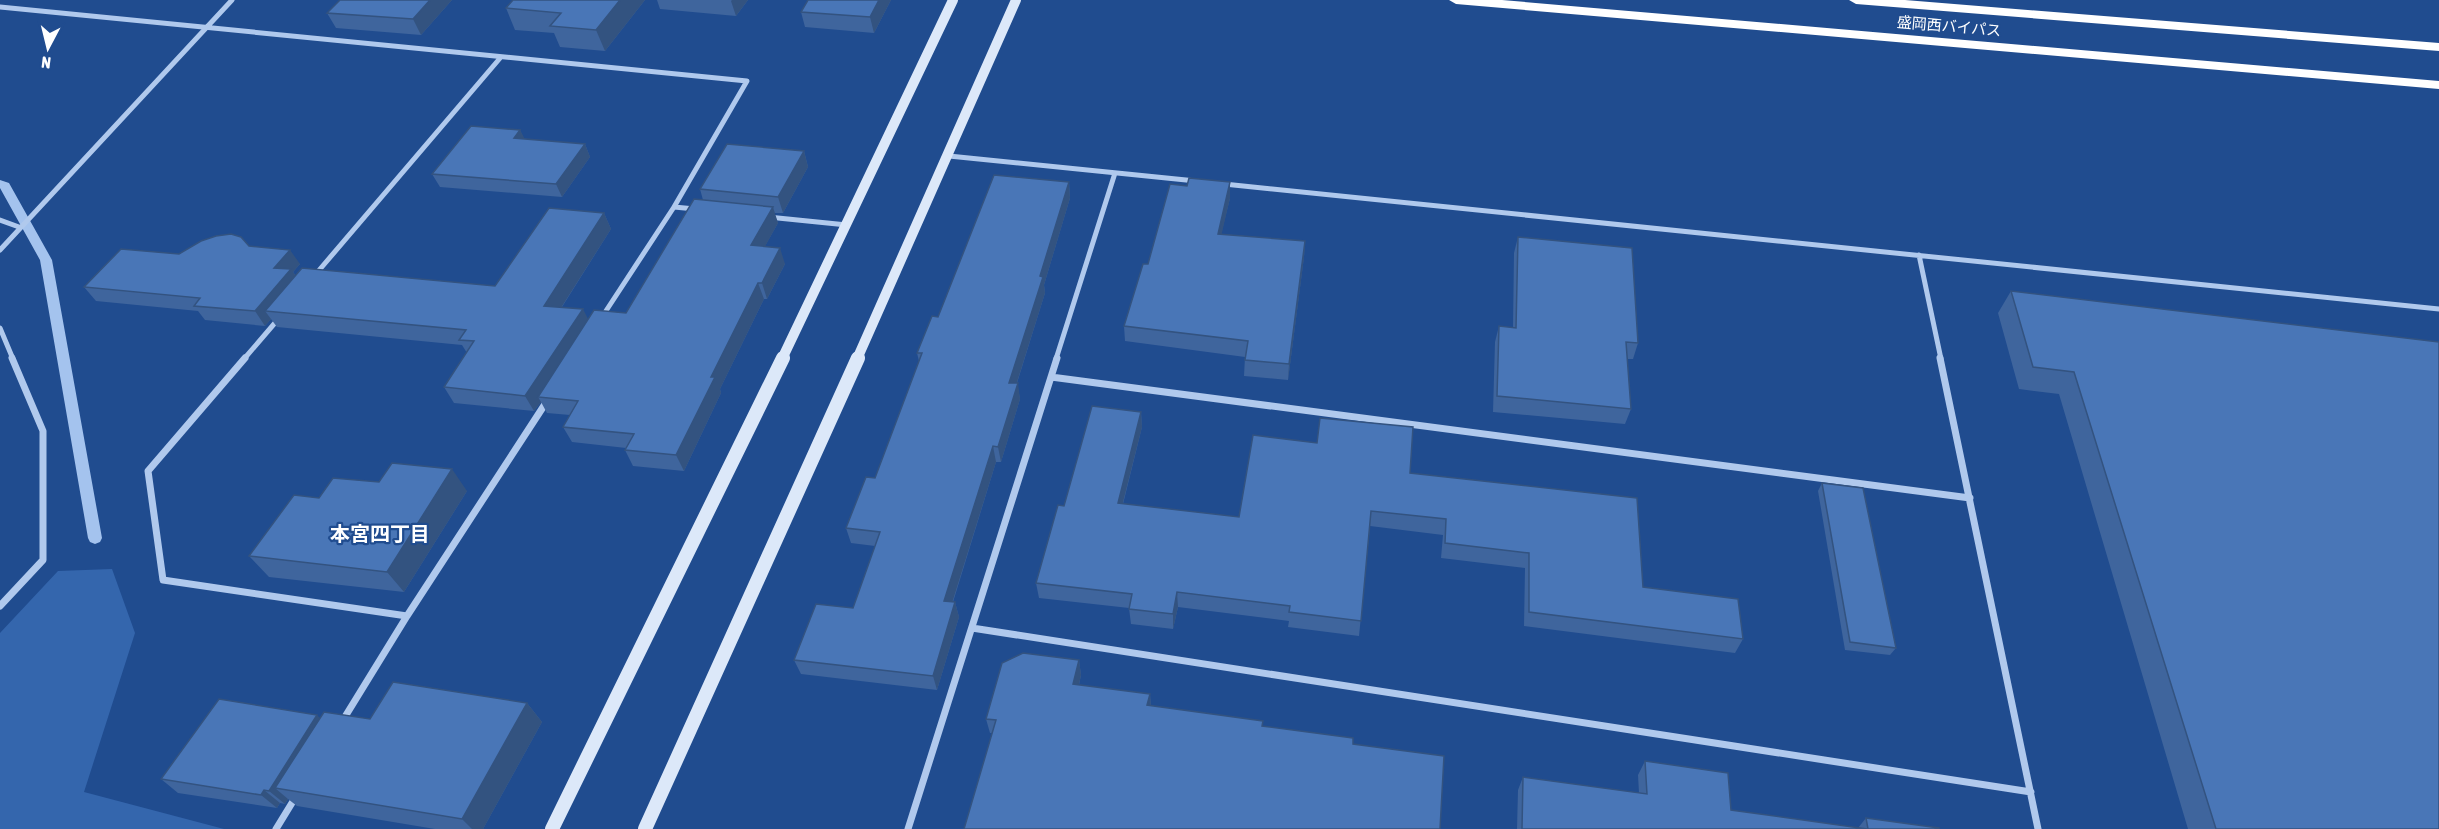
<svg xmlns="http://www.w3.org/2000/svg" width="2439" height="829" font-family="'Asap Condensed','Noto Sans JP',sans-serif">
	<rect width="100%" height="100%" fill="#204c8f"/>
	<path fill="#3466ad" d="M112,569l23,64 -51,159 140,37h-224v-196l58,-62z"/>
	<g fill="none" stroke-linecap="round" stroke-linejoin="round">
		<path fill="#a4c3ee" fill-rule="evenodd" d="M0,180l9,3 43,77 50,278 -2,4 -5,2 -5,-2 -2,-4 -48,-278 -40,-72z"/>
		<path stroke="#b0c9ed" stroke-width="5" d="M0,7l747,74 -73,126 21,2
			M949,156l247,25
			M1224,184l1215,125
			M768,217l79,8
			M0,220l19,7
			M0,250l232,-250
			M1919,255l22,104
			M315,275l186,-218
			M602,317l72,-110
			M0,328l13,31
			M244,359l36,-42
			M1056,359l59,-186"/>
		<path stroke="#b0c9ed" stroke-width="7" d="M245,358l-97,113 15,109 244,36 140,-215
			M1940,358l98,471
			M1051,377l919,121
			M0,606l43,-46v-129l-31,-73
			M972,628l1059,164
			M343,720l64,-104
			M276,829l19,-31
			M908,829l149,-471"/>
		<path stroke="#dce8f9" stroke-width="10" d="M782,359l171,-359
			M857,359l159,-359"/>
		<path stroke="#dce8f9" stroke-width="14" d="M552,829l231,-471
			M645,829l213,-471"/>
		<path fill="#fff" fill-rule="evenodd" d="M1449,0h53l937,81v8l-983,-85z
			M1849,0h56l534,43v8l-583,-47z"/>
	</g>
	<path fill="#3f659d" d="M340,0h112l-31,35 -85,-7 -9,-15z
		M645,0l-40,51 -45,-4 -6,-14 -39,-3 -9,-22z
		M657,0h91l-12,16 -76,-7z
		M808,0h83l-17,33 -69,-6 -4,-15z
		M520,130l4,9 61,5 5,13 -28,40 -122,-10 -8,-13z
		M804,151l4,16 -25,46h-9l4,10 -13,23 20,18 -18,35h-3l-44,90 1,4 -37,78 -51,-5 -8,-16 1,-2 -54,-6 -9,-15 7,-12 -23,-2 -6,-11 -7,9 -80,-8 -10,-16 23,-34 -5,-8 -185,-18 -6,-8 -6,7 -60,-6 -7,-9 -102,-10 -12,-14 165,-41 51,18 -7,8 3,4 199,10 109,-73 7,16 -49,78 26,13 38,-7 77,-113 -3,-11z
		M1069,182l1,16 -26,87 1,8 -28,90 3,16 -19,63h-5l-43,140h2l4,15 -22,73 -136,-16 -7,-14 59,-52 22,-62 -24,-3 -5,-15 29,-50 44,-117 -2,-8 21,-36z
		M1230,198l-9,36 84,7 -1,16 -16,123 -44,-4 1,-19 -120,-16 -1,-15z
		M1518,237l120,106 -5,16h-6l4,50 -6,15 -132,-12 2,-70 4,-16 14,2 1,-75z
		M2011,291l428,538h-251l-129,-435 -40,-5 -21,-76z
		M1141,412l1,15 -19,77 116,13 171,-44 233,114 100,52 -8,14 -211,-27 1,-58 -84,-10 2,-23 -73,-9 -11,110 -71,-9 1,-6 -111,-14 -5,22 -42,-5 -2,-16 -90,-10 -3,-15 28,-77z
		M1822,483l74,165 -6,7 -45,-5 -27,-159z
		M467,491l-63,101 -135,-15 -20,-21z
		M1079,660l2,15 -2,10 71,9 1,12 112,15 -1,5 -272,7 -4,-14z
		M527,703l15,19 -59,107h-48l-138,-23 -9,-7 -3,5 -5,-1 -3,5 -99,-15 -17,-14 159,-61 50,1z
		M1645,761l86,49 127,18 8,-10 73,11h-422l1,-39 5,-13 116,16 -1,-18z"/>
	<path fill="#335380" d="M430,0h22l-31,35 -8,-16z
		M620,0h25l-40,51 -9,-21z
		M732,0h16l-12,16 -5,-15z
		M879,0h12l-17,33 -4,-16z
		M520,130l7,13 -13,-5z
		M585,144l5,13 -28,40 -6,-13z
		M804,151l4,16 -25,46 -5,-16z
		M1069,182l1,16 -26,87 1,8 -33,105 -3,-15 31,-107z
		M1230,182v16l-12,52v-16z
		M773,207l5,16 -21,38 -6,-16z
		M604,213l7,16 -59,93 -8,-16z
		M1305,241l-1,16 -16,123 1,-16z
		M780,248l5,16 -18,35 -5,-16z
		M290,250l10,14 -7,8 8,11 -36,28 6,8 -6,7 -10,-15 19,-43z
		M758,283l6,16 -44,90 1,4 -37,78 -8,-16 35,-78z
		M583,309l8,16 -53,72 3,5 -7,9 -9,-15z
		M1018,383l2,16 -19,63 -3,-15z
		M1141,412l1,15 -23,91 -1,-15z
		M993,446l3,16 -48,154 -4,-15z
		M452,469l15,22 -63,101 -17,-20z
		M1177,592l1,15 -5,22v-15z
		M955,602l4,15 -22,73 -4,-14z
		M1079,660l2,15 -5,23 -3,-14z
		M1150,694l1,14 -4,-3z
		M527,703l15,19 -59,107h-11l-10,-10z
		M317,715l14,14 -56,59 13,11 -3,5 -16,-13z
		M264,790l16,13 -3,5 -16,-13z"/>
	<path fill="#4976b7" stroke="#335380" stroke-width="1.5" d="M340,0h90l-17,19 -86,-6z
		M513,0h107l-24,30 -46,-4 11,-13 -55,-5z
		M808,0h71l-9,17 -69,-5z
		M471,126l49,4 -6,8 71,6 -29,40 -124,-10z
		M727,144l77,7 -26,46 -78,-8z
		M994,175l75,7 -29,94 3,1 -34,106h9l-20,64 -5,-1 -49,155 11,1 -22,74 -139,-16 22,-56 37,4 27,-76 -34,-4 20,-51 9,1 47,-125h-5l15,-37 6,1z
		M1189,178l41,4 -12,52 87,7 -16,123 -44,-4 3,-19 -124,-15 19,-62h5l22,-80 17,2z
		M694,199l79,8 -22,38 29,3 -18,35h-4l-47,94h4l-39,78 -51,-5 9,-16 -71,-7 15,-26 -40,-4 56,-87 32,3z
		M549,208l55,5 -60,93 39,3 -58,87 -81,-9 30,-46 -15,-1 7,-10 -201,-19 37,-43 193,18z
		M231,234l10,3 8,9 41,4 -16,18 17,1 -36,42 -61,-5 6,-8 -116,-11 37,-38 58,5 22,-13 15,-5z
		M1518,237l114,11 6,95 -12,-1 5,67 -134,-13 2,-70 17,2z
		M2011,291l428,51v487h-223l-142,-457 -41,-5z
		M1092,406l49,6 -23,91 121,14 14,-82 64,8 3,-25 93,9 -3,46 227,25 6,89 95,12 5,40 -214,-27v-59l-84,-10 1,-24 -75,-8 -10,110 -72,-9 1,-6 -113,-14 -4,22 -44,-5 3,-15 -96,-11 22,-78 6,1z
		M392,463l60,6 -65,103 -138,-16 45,-61 25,3 14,-20 46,4z
		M1822,483l41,5 33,160 -46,-6z
		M1023,653l56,7 -6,24 77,10 -3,11 116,16 -1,5 91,12v6l91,12 -4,73h-476l32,-109 -10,-1 16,-56z
		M393,682l134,21 -65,116 -187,-31 49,-76 46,7z
		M219,699l98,16 -48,76 -5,-1 -3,5 -100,-16z
		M1645,761l83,12 3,37 136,19h-345l1,-52 124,17z
		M1866,818l73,10v1h-71z"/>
	<g text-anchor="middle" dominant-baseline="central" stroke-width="4.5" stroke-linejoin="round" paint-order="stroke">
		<g font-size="15" fill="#fff" stroke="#204c8f">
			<text transform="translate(1949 26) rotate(5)">盛岡西バイパス</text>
		</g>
		<g font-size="20" font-weight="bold" fill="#fff" stroke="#204c8f">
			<text x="380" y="533">本宮四丁目</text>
		</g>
	</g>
	<g transform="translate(48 48) rotate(187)" stroke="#204c8f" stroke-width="4.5" paint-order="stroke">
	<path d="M0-4.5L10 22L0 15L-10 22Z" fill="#ffffff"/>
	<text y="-9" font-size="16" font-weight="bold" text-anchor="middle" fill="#ffffff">N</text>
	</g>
</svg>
